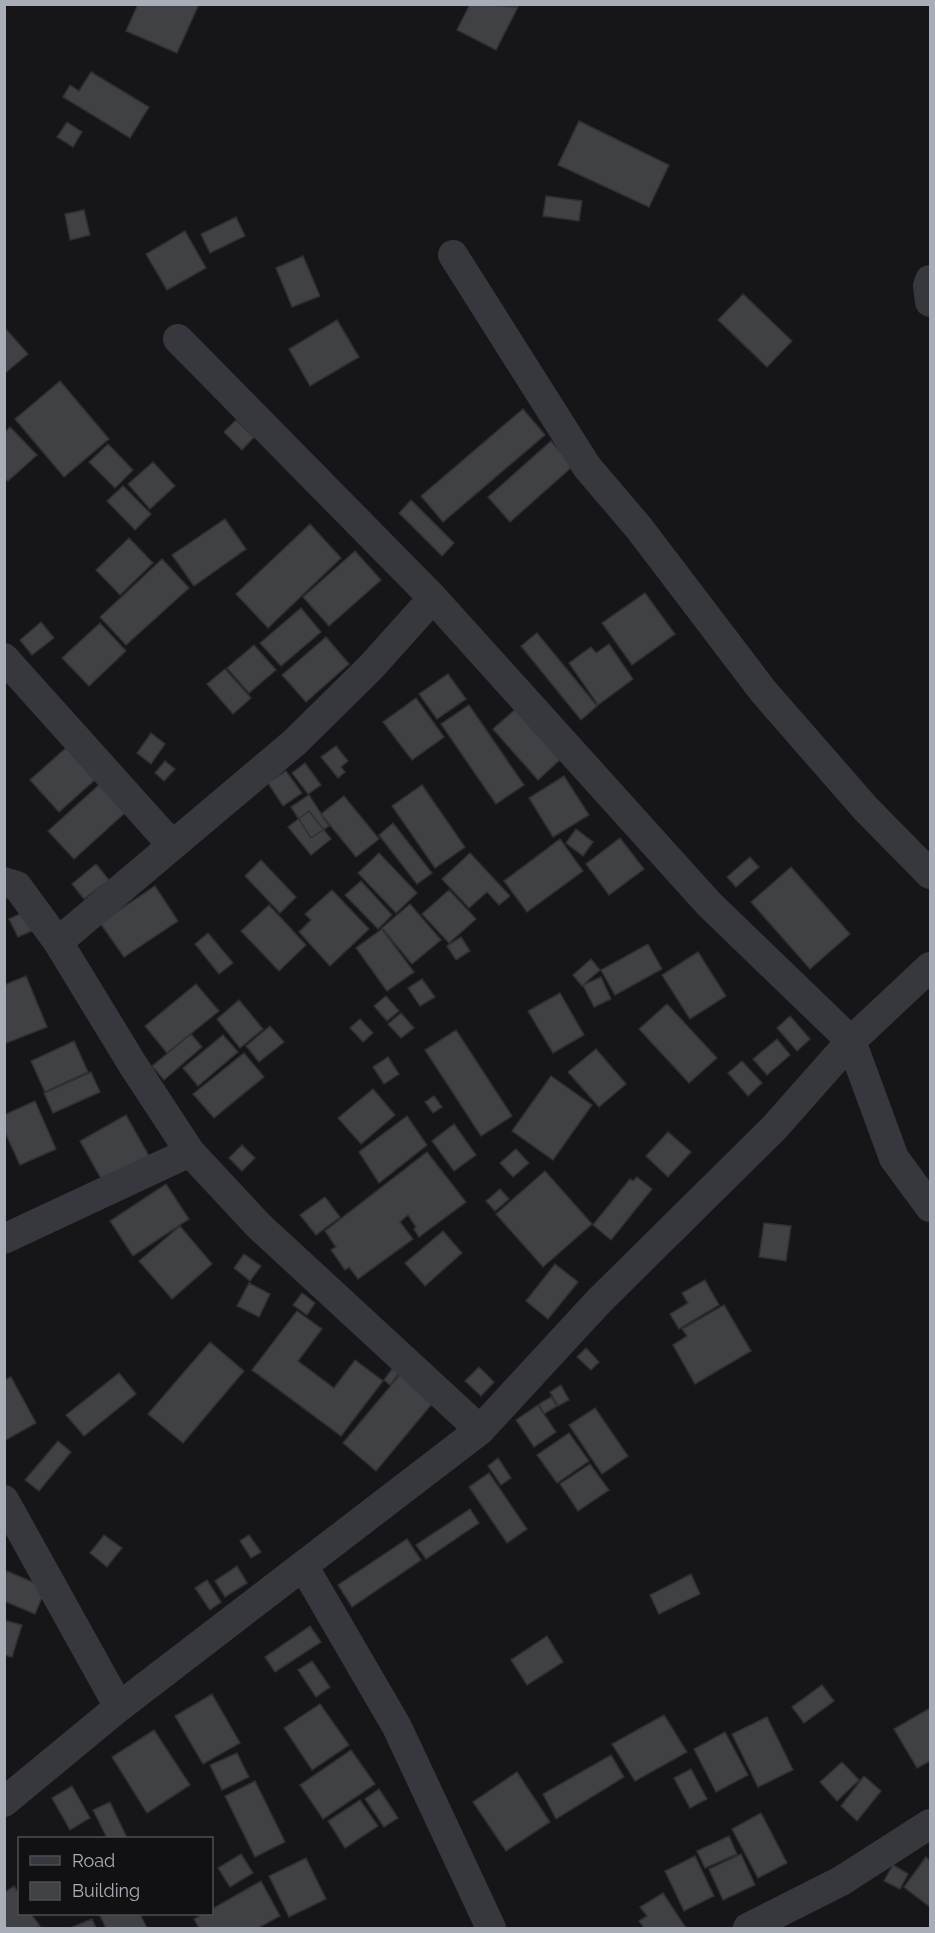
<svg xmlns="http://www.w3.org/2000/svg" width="935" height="1933" font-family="Raleway,sans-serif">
	<rect width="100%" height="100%" fill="#161618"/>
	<path fill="#404145" stroke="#303034" stroke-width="1.5" d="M138,4h61l-22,49 -51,-22z
		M470,4l48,3 -22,43 -39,-20z
		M91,72l58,35 -19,31 -67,-41 7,-12 9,6z
		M579,121l90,44 -20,42 -91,-42z
		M67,122l15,10 -9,15 -16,-10z
		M546,196l36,5 -3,20 -36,-5z
		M84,210l6,25 -20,5 -5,-26z
		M236,217l9,19 -35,17 -9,-19z
		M185,231l21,37 -39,22 -21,-36z
		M303,256l17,40 -28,11 -16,-39z
		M743,294l49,47 -25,26 -49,-47z
		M337,320l22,37 -49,29 -21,-37z
		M4,327l24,27 -24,20z
		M60,381l49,58 -45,38 -49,-58z
		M523,409l22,26 -102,87 -22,-26z
		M236,420l18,17 -12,13 -18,-18z
		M10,427l27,28 -29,26 -4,-3v-45z
		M551,441l22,25 -63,56 -22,-25z
		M108,444l25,26 -18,18 -26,-26z
		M153,462l22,24 -25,23 -22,-25z
		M123,486l28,28 -16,16 -28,-29z
		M411,500l43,43 -12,13 -43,-43z
		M225,519l21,30 -52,37 -22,-31z
		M310,524l31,34 -73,70 -32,-34z
		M129,538l24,25 -33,32 -24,-25z
		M355,551l26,29 -52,46 -26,-29z
		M162,559l27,29 -63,57 -26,-28z
		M645,593l30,41 -43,31 -30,-42z
		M301,608l20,24 -40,34 -21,-23z
		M41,622l13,16 -22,17 -12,-15z
		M100,623l26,28 -37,35 -27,-28z
		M537,633l60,73 -16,14 -60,-74z
		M326,637l23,27 -43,38 -24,-27z
		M609,644l24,35 -35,26 -29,-42 22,-16 5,6z
		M254,645l22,25 -27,23 -22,-25z
		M225,669l26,29 -18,16 -26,-30z
		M448,674l18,25 -29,20 -18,-25z
		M416,698l28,39 -32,23 -29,-38z
		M469,705l55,80 -28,19 -55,-80z
		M519,706l45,50 -26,24 -45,-51z
		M151,733l14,11 -14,20 -14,-11z
		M68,746l28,33 -37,33 -29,-32z
		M336,746l12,15 -7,6 4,5 -7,6 -17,-21z
		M165,761l10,8 -11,12 -9,-8z
		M305,763l16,22 -13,9 -16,-21z
		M286,771l16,22 -19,13 -15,-23z
		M564,776l25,39 -36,22 -24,-39z
		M101,783l26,28 -53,48 -26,-28z
		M422,785l43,62 -30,21 -43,-62z
		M309,795l20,31 -18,12 -20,-31z
		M344,796l35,43 -23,18 -35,-43z
		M309,811l22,28 -20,16 -23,-28z
		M393,823l39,50 -15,11 -38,-49z
		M576,829l17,13 -10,14 -17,-13z
		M620,838l24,31 -35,26 -23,-31z
		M560,839l23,32 -56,41 -23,-31z
		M379,853l38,40 -21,20 -38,-40z
		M470,853l40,43 -11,9 -12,-13 -18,16 -27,-29z
		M750,857l9,10 -23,20 -9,-10z
		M261,860l35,37 -16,16 -35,-37z
		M96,864l13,16 -25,19 -12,-15z
		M791,867l59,67 -40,35 -59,-67z
		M361,881l31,34 -14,14 -33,-34z
		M155,886l23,35 -54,36 -24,-34z
		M332,890l37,39 -39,37 -31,-34 12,-12 -6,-6z
		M449,890l27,29 -27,24 -27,-29z
		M410,904l31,36 -29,24 -30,-36z
		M269,905l37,40 -27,26 -38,-40z
		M28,910l8,19 -18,8 -9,-18z
		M382,929l32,43 -27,19 -31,-43z
		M208,933l25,30 -14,11 -24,-30z
		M461,937l9,14 -14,9 -9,-14z
		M648,944l14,25 -47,26 -14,-25z
		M698,952l28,44 -36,23 -28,-44z
		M591,959l9,11 -18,16 -9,-11z
		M26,976l21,51 -43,17v-59z
		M601,977l10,22 -17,8 -11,-22z
		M422,979l13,18 -15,9 -12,-18z
		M196,984l23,27 -52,42 -22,-27z
		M560,993l24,42 -31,18 -25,-42z
		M386,996l13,15 -12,10 -13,-15z
		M239,1000l24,29 -23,19 -23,-29z
		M667,1004l50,54 -28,25 -50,-54z
		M401,1013l13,15 -13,10 -13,-14z
		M790,1016l20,23 -13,12 -20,-23z
		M360,1019l13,14 -10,9 -13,-14z
		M270,1026l14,16 -25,20 -13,-16z
		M456,1030l56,86 -31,20 -56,-86z
		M191,1034l11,13 -38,33 -12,-14z
		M223,1035l15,17 -40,34 -15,-18z
		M777,1039l13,16 -23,20 -14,-16z
		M74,1041l14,31 -43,20 -14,-31z
		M596,1049l30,35 -27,23 -31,-35z
		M244,1053l20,24 -50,41 -21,-24z
		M388,1057l11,17 -15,10 -11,-17z
		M742,1061l20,22 -14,13 -20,-23z
		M91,1072l9,20 -47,21 -9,-20z
		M551,1076l41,29 -39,55 -41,-29z
		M373,1089l22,26 -34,29 -23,-26z
		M434,1096l8,11 -9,6 -8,-11z
		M35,1101l21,48 -36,16 -16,-35v-15z
		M126,1115l23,41 -46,26 -23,-41z
		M407,1116l20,29 -48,38 -20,-31z
		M454,1124l22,31 -22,16 -22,-30z
		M668,1132l23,20 -23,25 -22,-21z
		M242,1145l13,13 -13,13 -13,-13z
		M516,1149l13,14 -16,14 -13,-14z
		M427,1152l39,50 -47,35 -5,-8 2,-2 -8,-12 -8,7 13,17 -55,40 -9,-12 -4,3 -14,-20 5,-3 -11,-16z
		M545,1171l47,53 -49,43 -47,-53z
		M637,1177l15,12 -41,51 -18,-15 37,-46 3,2z
		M166,1184l23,35 -56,37 -23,-35z
		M500,1189l9,10 -14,12 -9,-10z
		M325,1197l15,20 -24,18 -16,-20z
		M764,1223l27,3 -5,35 -27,-4z
		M180,1226l32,38 -40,35 -33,-38z
		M443,1231l19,22 -37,33 -20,-23z
		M244,1254l17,12 -11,15 -16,-13z
		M555,1264l23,18 -30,37 -22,-18z
		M705,1280l14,25 -40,24 -9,-15 18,-11 -6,-10z
		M249,1283l21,11 -11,23 -22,-11z
		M302,1293l13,10 -8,12 -14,-10z
		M724,1305l27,46 -56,33 -22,-39 14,-9 -5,-7z
		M297,1311l25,18 -24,32 36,27 21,-28 28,21 -42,55 -89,-66z
		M210,1342l34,29 -61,72 -35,-29z
		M586,1348l13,14 -8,8 -14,-13z
		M479,1367l15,15 -13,14 -16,-15z
		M392,1369l7,4 -9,12 -6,-5z
		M403,1371l33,28 -60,72 -33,-28z
		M119,1373l17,21 -52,42 -18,-21z
		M11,1377l25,46 -32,18v-61z
		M561,1385l8,15 -11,6 -8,-14z
		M551,1397l6,9 -13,8 -5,-10z
		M538,1405l18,27 -22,15 -18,-27z
		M595,1408l33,48 -26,18 -33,-49z
		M569,1433l20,28 -32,22 -20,-28z
		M58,1441l13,11 -32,39 -14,-11z
		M498,1458l13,20 -10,7 -13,-19z
		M590,1464l19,26 -31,21 -18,-27z
		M489,1473l38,56 -20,14 -38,-56z
		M470,1509l9,14 -53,36 -10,-14z
		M104,1535l18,13 -15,19 -17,-14z
		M249,1535l12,17 -10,6 -11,-17z
		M407,1539l14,21 -69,47 -14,-22z
		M237,1566l10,17 -22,14 -10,-16z
		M7,1571l39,17 -11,26 -31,-13v-24z
		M691,1574l9,20 -41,20 -9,-19z
		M207,1580l14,22 -11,8 -15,-22z
		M4,1620l18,5 -10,32 -8,-2z
		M310,1626l11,16 -46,30 -10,-15z
		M547,1636l16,26 -36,23 -16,-25z
		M312,1661l18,26 -14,10 -18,-27z
		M822,1685l12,16 -30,22 -12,-16z
		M212,1694l28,49 -37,21 -28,-48z
		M320,1704l29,41 -37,25 -28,-42z
		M930,1708v53l-13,7 -23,-39z
		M664,1715l23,37 -52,29 -23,-37z
		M767,1717l26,53 -35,17 -26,-53z
		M154,1730l36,55 -43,28 -35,-56z
		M725,1732l23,43 -32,17 -22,-43z
		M351,1750l24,34 -52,35 -23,-34z
		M237,1753l12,24 -27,13 -12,-25z
		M611,1755l13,22 -68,42 -13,-25z
		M842,1762l17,18 -22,21 -17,-19z
		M691,1769l16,30 -17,9 -16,-30z
		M517,1772l33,50 -44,29 -33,-49z
		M864,1776l17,15 -24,30 -16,-15z
		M255,1781l30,61 -30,15 -30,-61z
		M72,1786l18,32 -20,12 -18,-32z
		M379,1789l19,29 -14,9 -19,-28z
		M360,1800l18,26 -33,22 -17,-27z
		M110,1802l17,36h-20l-14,-28z
		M761,1813l26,50 -29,15 -26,-49z
		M729,1836l8,18 -32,14 -8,-17z
		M241,1854l12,19 -23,14 -12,-19z
		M741,1854l14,31 -32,15 -14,-31z
		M695,1856l19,40 -30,15 -19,-40z
		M926,1857l4,4v46l-26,-20z
		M306,1858l20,41 -37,18 -20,-41z
		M893,1865l15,9 -8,15 -16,-8z
		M261,1881l19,35 -22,12h-59l-5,-9 9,-5h9v-5z
		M14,1886l6,9v19h11l9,12 -4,2h-32v-35z
		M663,1893l23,35h-42l-5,-7 8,-5 -7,-9z
		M99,1914h41l7,14h-41z
		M92,1919l4,9h-26z"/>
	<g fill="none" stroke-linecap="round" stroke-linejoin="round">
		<path stroke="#37383d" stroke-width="30" d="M453,255l134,212 52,61 124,163 103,118 64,65
			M930,280l-2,6 2,16
			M178,339l255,259 276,306 142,137 43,117 36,49
			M4,658l168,187
			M4,882l13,4 41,56 75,123 57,87 69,74 221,204
			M58,942l237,-200 76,-75 62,-69
			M4,1239l186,-87
			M4,1500l115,207
			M304,1567l93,160 94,201
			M4,1802l115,-95 361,-277 119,-129 175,-173 77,-87 79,-74
			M748,1928l93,-47 89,-57"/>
	</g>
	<rect width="935" height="1933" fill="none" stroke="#a8adb8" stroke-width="12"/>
	<rect x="18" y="1837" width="195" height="78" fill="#111113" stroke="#4d4f55" stroke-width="1.5"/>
	<rect x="30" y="1856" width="30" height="9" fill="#37383d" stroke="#4d4f55" stroke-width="1.5"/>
	<text x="72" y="1867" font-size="18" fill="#a8adb8">Road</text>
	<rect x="30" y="1882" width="30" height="18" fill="#404145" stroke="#4d4f55" stroke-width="1.5"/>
	<text x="72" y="1897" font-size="18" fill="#a8adb8">Building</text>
</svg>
